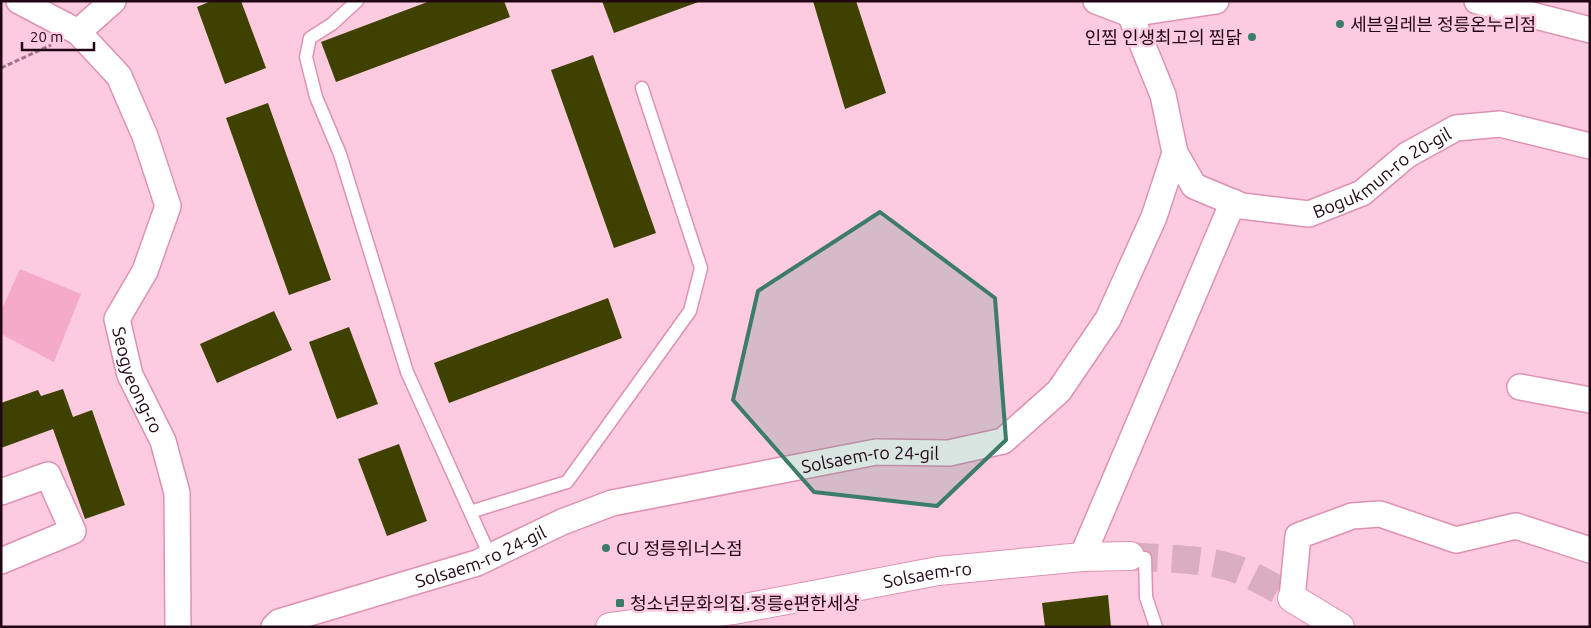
<svg xmlns="http://www.w3.org/2000/svg" width="1591" height="628" font-family="Ubuntu,'Noto Sans KR',sans-serif">
	<rect width="100%" height="100%" fill="#fccbdf"/>
	<path fill="#f5aaca" d="M20,269l61,25 -27,68 -53,-28v-23z"/>
	<path fill="#3f4100" d="M211,1h30l25,67 -41,16 -28,-77z
		M430,1h74l6,16 -174,65 -15,-40z
		M602,1h99l-87,32z
		M813,1h43l30,92 -41,16z
		M593,55l63,178 -42,15 -63,-178z
		M268,103l63,177 -42,15 -63,-177z
		M608,298l14,40 -173,65 -15,-40z
		M274,311l18,39 -75,33 -17,-39z
		M349,327l29,77 -41,15 -28,-77z
		M63,389l10,28 19,-7 33,95 -40,14 -32,-90 -52,19v-45l37,-13 3,6z
		M399,444l28,77 -40,15 -29,-77z
		M1108,595l3,32h-66l-3,-24z"/>
	<g fill="none" stroke-linecap="round" stroke-linejoin="round">
		<path stroke="#dbadc1" stroke-width="28" stroke-dasharray="28 14" stroke-linecap="butt" d="M1130,556c32,3 65,2 96,10 23,6 45,20 66,32"/>
		<defs>
			<path id="lane" d="M357,1l-25,23 -22,14 -4,19 10,40 24,57 67,218 83,184
				M470,512l97,-30 123,-171 11,-43 -59,-180
				M1145,558l1,39 10,30"/>
			<g id="street">
				<path d="M19,1l59,31"/>
				<path id="s1" d="M113,1l-35,31 41,44 26,60 23,70 -23,65 -28,48 13,56 33,66 14,52 1,134"/>
				<path d="M1096,1l34,13 86,-13"/>
				<path d="M1477,1l113,29"/>
				<path id="s2" d="M1175,153l19,33 48,20 67,8 53,-21 45,-38 49,-27 44,-4 90,22"/>
				<path d="M1520,387l70,13"/>
				<path d="M1,492l47,-17 25,56 -72,30"/>
				<path d="M1082,557l151,-355"/>
				<path d="M1292,598l6,-62 54,-20 28,-2 76,26 60,-14 74,24"/>
				<path id="s3" d="M274,627l5,-5 198,-59 85,-41 50,-19 264,-51 73,1 54,-12 56,-50 49,-72 46,-102 21,-64 -12,-58 -33,-81"/>
			</g>
			<g id="secondary">
				<path d="M1292,598l48,29"/>
				<path id="s4" d="M610,627l124,-17 204,-39 144,-14 48,-1"/>
			</g>
		</defs>
		<use href="#lane" stroke="#de91b2" stroke-width="15"/>
		<use href="#street" stroke="#de91b2" stroke-width="28"/>
		<use href="#secondary" stroke="#de91b2" stroke-width="30"/>
		<path stroke="#9d7587" stroke-width="3" stroke-dasharray="5 2.5" stroke-linecap="butt" d="M1,68l50,-23"/>
		<use href="#lane" stroke="#fff" stroke-width="12"/>
		<use href="#street" stroke="#fff" stroke-width="25"/>
		<use href="#secondary" stroke="#fff" stroke-width="28"/>
	</g>
	<path fill="#3d7c69" fill-opacity="0.2" stroke="#3d7c69" stroke-width="4" stroke-linejoin="round" d="M880,212l115,86 11,142 -69,66 -123,-14 -81,-92 25,-109z"/>
	<g fill="#3d7c69" stroke="#fccbdf" stroke-width="2">
		<circle cx="1340" cy="24" r="5"/>
		<circle cx="1252" cy="37" r="5"/>
		<circle cx="606" cy="548" r="5"/>
		<rect x="615" y="598" width="10" height="10" rx="2.5"/>
	</g>
	<g text-anchor="middle" dominant-baseline="central" stroke-width="5" stroke-linejoin="round" paint-order="stroke">
		<g font-size="18" fill="#210614" stroke="#fccbdf" text-anchor="start">
			<text x="1350" y="24">세븐일레븐 정릉온누리점</text>
			<text x="1242" y="37" text-anchor="end">인찜 인생최고의 찜닭</text>
			<text x="616" y="548">CU 정릉위너스점</text>
			<text x="630" y="603">청소년문화의집.정릉e편한세상</text>
		</g>
		<g font-size="18" fill="#210614" stroke="#fccbdf">
			<text stroke="none"><textPath href="#s2" startOffset="242">Bogukmun-ro 20-gil</textPath></text>
			<text stroke="none"><textPath href="#s1" startOffset="435">Seogyeong-ro</textPath></text>
			<text stroke="none"><textPath href="#s3" startOffset="624">Solsaem-ro 24-gil</textPath></text>
			<text stroke="none"><textPath href="#s3" startOffset="219">Solsaem-ro 24-gil</textPath></text>
			<text stroke="none"><textPath href="#s4" startOffset="322">Solsaem-ro</textPath></text>
		</g>
	</g>
	<rect width="1591" height="628" fill="none" stroke="#210614" stroke-width="5"/>
	<path d="M22 42v8h72v-8" fill="none" stroke="#210614" stroke-width="2.5"/>
	<text x="30" y="42" font-size="15" fill="#210614" stroke="#fccbdf" stroke-width="4" paint-order="stroke">20 m</text>
</svg>
